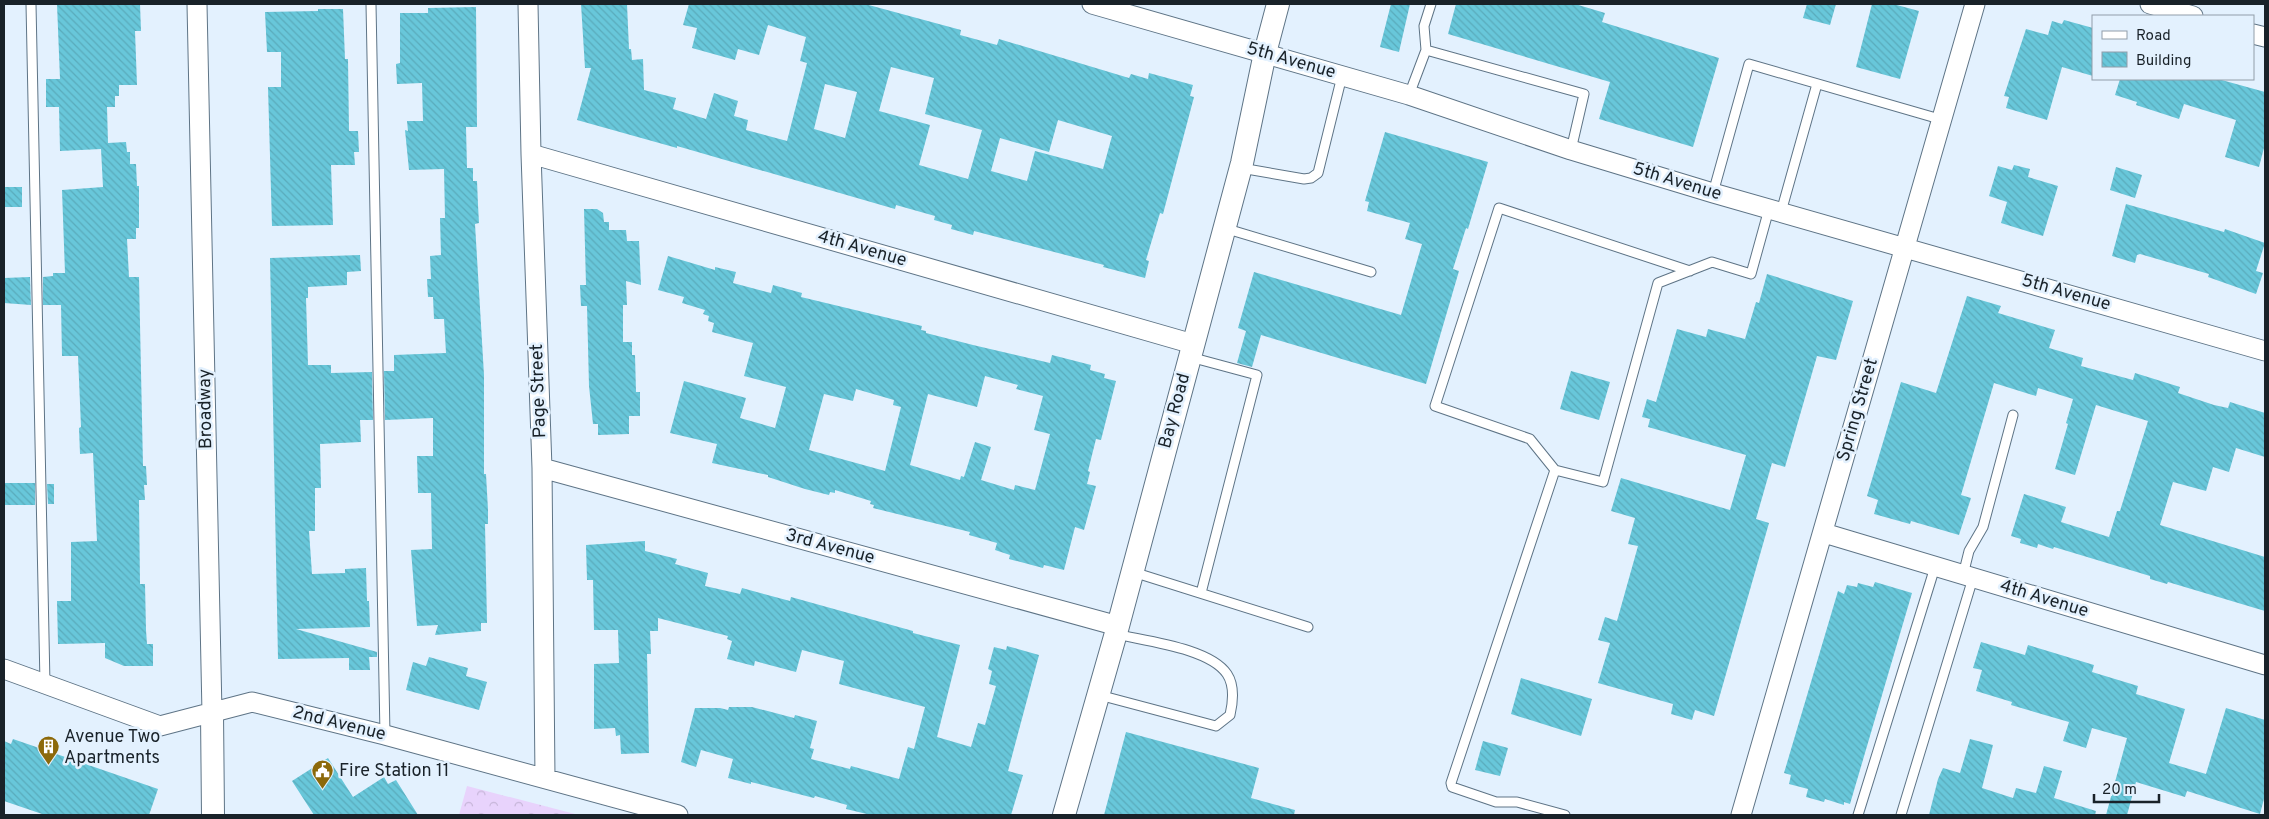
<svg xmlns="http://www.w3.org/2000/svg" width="2269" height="819" font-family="Overpass,sans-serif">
	<defs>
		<pattern id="park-crowns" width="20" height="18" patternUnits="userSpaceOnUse" patternTransform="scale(1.25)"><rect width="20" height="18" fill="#e8d3fc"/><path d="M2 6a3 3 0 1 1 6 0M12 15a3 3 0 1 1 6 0" fill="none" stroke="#c6b5d8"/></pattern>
		<pattern id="building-back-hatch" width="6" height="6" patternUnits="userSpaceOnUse" patternTransform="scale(1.25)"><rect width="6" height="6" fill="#68c7da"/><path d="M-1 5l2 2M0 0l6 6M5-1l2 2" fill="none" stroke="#5aabbb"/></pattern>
	</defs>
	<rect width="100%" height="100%" fill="#e3f1fe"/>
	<path fill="url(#park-crowns)" d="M467,786l112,29h-120z"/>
	<path fill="#e8d3fc" d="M491,804l40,11h-42z"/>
	<path fill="url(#building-back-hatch)" fill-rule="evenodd" d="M57,4h83l1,27h-6l2,54h-18v11h-4v11h-8l1,36 18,-1 1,10h3v12h6l1,22h2v42h-3v11h-9l2,38h10l4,189h3l1,19h-3l1,15h-6l1,84h5l1,46 1,14h6v22h-29l-19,-8v-15l-47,1 -1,-43h14v-59l26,-1 -4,-88 -13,1 -1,-26 2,-1 -3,-71h-16l-1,-51h-18v-28l10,-1v-3h12l-3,-83 41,-3 -2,-38 -41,2 -1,-44h-13v-28h14z
		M581,4h46l2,45h2l1,11 11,-1 1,31 32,8 -3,11 33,10 8,-26 24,8 -4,15 14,4 -2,10 41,11 20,-78 -7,-2 6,-24 -38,-12 -9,30 -21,-6 -3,11 -43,-12 5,-20 -14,-3 6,-21h176l96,26 -1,5 37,10 2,-6 130,39 2,-4 17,5 1,-6 44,12 -3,11 4,1 -31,117 -3,-1 -14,47 3,1 -4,17 -42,-11 1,-2 -130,-34 -1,4 -22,-6 1,-4 -18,-5 1,-4 -39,-11 -1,4 -218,-63v2l-100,-28 14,-52h-6zM891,67l43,11 -9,36 57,16 -14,49 -49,-14 11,-40 -51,-14zM825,84l32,8 -12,46 -31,-9zM1058,120l54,16 -9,33 -68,-18 -8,30 -36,-10 9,-33 49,14z
		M1391,4h19l-11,48 -19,-5z
		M1456,4h119l30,9 -3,9 117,36 -26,89 -94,-28 11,-37 -162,-48z
		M1807,4h29l-6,21 -27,-7z
		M1872,4h21l26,7 -19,68 -44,-12z
		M476,7l1,120h-11l1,41h6v13h4l1,24 1,18 -4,1 9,151v99h2l2,36v14h-3l2,99h-6v8l-46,4 3,-10 -21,1 -6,-76 21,-1 -1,-56h-13l-1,-37h16v-38l-48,2 -1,-49h10v-16l52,-2 -2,-34h-10l-1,-22h-5l-1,-18h4l-1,-23 11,-1 -1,-37h5l-1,-49 -35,1 -4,-40 3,1 -1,-10h16l-1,-38 -25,1 -1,-20 4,-1v-50h28v-5z
		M318,9h25l2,50h3l1,72h9l1,21h-5l1,13h-24l2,60 -61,1 -4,-139h13v-35h-14l-2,-40 53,-1z
		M2064,20l29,8v48l-31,-9 -15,53 -41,-12 3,-11 -5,-1 22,-67 22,6 4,-14 10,3z
		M2120,79h98l47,13v52l-6,23 -34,-10 11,-37 -52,-16 -5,15 -43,-14 1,-3 -22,-7z
		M1385,132l103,30 -20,67 -2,-1 -13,41 6,2 -33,113 -165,-49 -9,32 -15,-4 9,-32 -8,-3 16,-56 147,43 21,-71 -17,-5 5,-16 -43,-12 2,-9 -4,-1z
		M2014,165l16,4 -2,8 30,9 -15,50 -42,-13 6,-21 -18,-6 9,-30 14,4z
		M2116,167l26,8 -7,23 -25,-8z
		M4,187h18v20h-18z
		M2126,204l98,28 1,-3 40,14 -9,28 7,2 -7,21 -48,-17 1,-3 -69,-20 -3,1 -2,8 -23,-7z
		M584,209h13l6,4 1,9h5v8h17l1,11h12l2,44 -15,-4 1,24h-4v37h9v13h3l1,37h4v24h-11v18l-31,1v-11h-5l-4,-38 -2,-80h-6l-1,-21h6z
		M360,255l1,16 -14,1v13l-39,2v11h-2l2,67h23v8l41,-1 1,48h-13l1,22 -41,2 1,44h-6v43h-6l3,43 33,-1v-4l21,-1 1,33h2l1,26 -74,2 81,23v5h-8l1,13h-21v-12l-71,1 -8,-401z
		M668,256l47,14v-3l21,5 -3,11 38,10 2,-8 29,8 -1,4 104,25 17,4 -1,4 5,1v2l47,12 77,18 2,-8 39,10 -1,5 15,4 -1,4 12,3 -15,59 -5,-1 -8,32 2,1 -3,12 9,2 -12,44 -9,-3 -11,43 -20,-5 -1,3 -34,-9 1,-4 -15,-5 2,-7 -28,-8 1,-3 -97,-24 1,-3 -4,-1 1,-3 -36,-11v3l-5,-1 -1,3 -24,-6 -37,-12v-2l-56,-12 5,-19 -47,-11 14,-52 62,17 -6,20 35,10 11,-41 -42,-11 9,-33 -41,-11 2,-9 -6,-2 1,-5 -6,-2 2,-4 -23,-7 2,-6 -26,-7zM985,376l33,9 -2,4 27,7 -9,34 16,4 -15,56 -20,-5 -1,5 -33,-10 10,-33 -16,-5 -11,35 -3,-1 -1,4 -50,-15 18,-71 49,13zM856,389l38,11 -1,5 8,2 -16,64 -76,-21 15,-56 29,7z
		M1767,274l86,27 -17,59 -19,-4 -32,111 -13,-4 -16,56 13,4 -55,193 -19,-6 -3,10 -21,-6 2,-10 -75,-21 12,-40 -12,-3 7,-23 12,4 21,-75 -10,-2 7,-26 -24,-7 10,-33 109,32 16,-55 -98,-28 2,-8 -8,-2 5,-18 9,3 21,-73 29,8 2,-8 37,10 11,-37 3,1z
		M30,277l1,28 -27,-2v-25z
		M1967,296l34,10 -3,7 57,17 -6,18 34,10 -2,8 52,14 2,-7 45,14 -2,6 36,12 14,3 2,-6 35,11v44l-29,-9 -7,24 -16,-5 -7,24 -33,-9 -13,43 105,32v54l-97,-29 -1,2 -17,-5v-3l-96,-29 -1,2 -15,-5 -1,4 -17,-5 1,-4 -10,-3 13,-42 42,13 -5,15 48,15 8,-26h3l28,-90 -52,-16 -21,70 -20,-6 13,-45 -2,-1 7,-24 -35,-11 -2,8 -42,-13 -33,112 10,3 -12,37 -48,-14 -1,3 -36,-10 4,-14 -11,-4 34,-114 35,11z
		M1571,371l39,11 -11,38 -39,-11z
		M4,483h31v22h-31z
		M47,484h7v20h-6z
		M645,541v10l32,8 -2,5 33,9 -3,13 35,8 2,-6 48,13 1,-4 122,34v2l47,12 -23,92 34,10 7,-24 7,2 11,-39 -7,-2 3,-13 -4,-2 6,-22 12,3 1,-4 32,9 -31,116 15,4 -12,40h-140l-25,-6 1,-4 -32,-9 -1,2 -63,-16v2l-23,-6 5,-19 -32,-9 -5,17 -15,-5 14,-54h25l8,2 1,-3h23l42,11 1,-3 22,6 -7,27 4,1 -3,10 39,10 1,-3 48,13 9,-32 6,2 11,-42 -86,-23 5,-23 -42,-11 -6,22 -41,-11 -1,5 -27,-7 5,-18 -5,-2 1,-3 -70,-18v13h-8l1,23h-4l2,99 -28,1 -1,-19 -4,1 -1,-8 -21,1v-65l25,-1 -1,-33h-24l-1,-50h-6l-1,-35z
		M1875,582l37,11 -62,211 -6,-2v3l-19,-6 -1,3 -18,-5 2,-8 -19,-5 2,-9 -7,-2 54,-182 6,3 3,-9 10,2 1,-4 15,4z
		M1981,642l44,13 3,-10 66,20 -2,7 46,14 -2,8 49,15 -16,54 37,11 20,-66 39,12v75l-5,19 -73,-23 -2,6 -49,-15 -9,33h-21l21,-77 -35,-10 -6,20 -23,-7 6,-19 -58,-17 1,-3 -36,-11 6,-21 -9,-2z
		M429,657l39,11 -2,8 21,6 -8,28 -73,-20 7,-28 13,4z
		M1521,678l71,21 -11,37 -70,-22z
		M1126,732l133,36 -8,30 44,12 -1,5h-190z
		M13,739l145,50 -9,26h-104l-41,-14v-60l7,3z
		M1970,739l23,6 -11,43 31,10 3,-10 20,5 8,-27 18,5 -8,27 42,13 -1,4h-166l9,-36 5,-11 17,5z
		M1483,741l25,7 -8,28 -25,-6z
		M328,758l25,39 31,-20 4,7 8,-4 22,35h-104l-22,-34z"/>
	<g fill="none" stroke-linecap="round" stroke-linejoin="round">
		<defs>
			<path id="service" d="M31,4l14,680
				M371,4l14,731
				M1426,50l158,44 -13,56
				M1409,95l17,-45 -2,-24 7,-22
				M1241,168l63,11 7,-1 7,-5 24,-97
				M1713,193l36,-129 194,56
				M1781,212l36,-128
				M1224,228l147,44
				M1190,357l67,18 -56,218
				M1555,470l-25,-31 -95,-33 64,-198 191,63
				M1133,572l175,55
				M1963,575l6,-24 14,-24 30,-112
				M1099,695l117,31 14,-11c3,-13 5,-29 -3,-41 -17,-26 -82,-33 -111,-40
				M1565,815l-48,-13h-21l-44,-15 -1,-4 104,-313 48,12 55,-199 54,-21 39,12 18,-65
				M1858,815l77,-248
				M1901,815l72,-237"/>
			<path id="minor" d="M197,4l15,709
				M528,4l3,150 11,314 3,310
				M1092,4l317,91 162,55 142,43 552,158
				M2150,4l43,12
				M2253,34l12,3
				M531,154l662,190
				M542,468l576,158
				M1824,533l441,132
				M4,669l156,57 92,-24 133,33 293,80
				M1741,815l234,-811"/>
			<path id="tertiary" d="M212,713l1,102
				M1064,815l54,-189 124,-463 23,-110 13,-49"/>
		</defs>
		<use href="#service" stroke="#5e7486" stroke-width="11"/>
		<use href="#minor" stroke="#5e7486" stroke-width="21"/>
		<use href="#tertiary" stroke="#5e7486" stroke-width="24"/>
		<use href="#service" stroke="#fff" stroke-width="9"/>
		<use href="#minor" stroke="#fff" stroke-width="19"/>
		<use href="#tertiary" stroke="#fff" stroke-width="22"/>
	</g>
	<defs>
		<symbol id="building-pin" viewBox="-11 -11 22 30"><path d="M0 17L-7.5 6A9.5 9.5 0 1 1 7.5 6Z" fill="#8c690a" stroke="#e3f1fe"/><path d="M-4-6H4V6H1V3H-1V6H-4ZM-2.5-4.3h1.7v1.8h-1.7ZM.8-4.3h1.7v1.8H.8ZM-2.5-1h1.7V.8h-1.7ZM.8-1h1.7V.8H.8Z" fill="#fff"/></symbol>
		<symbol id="civic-pin" viewBox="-11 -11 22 30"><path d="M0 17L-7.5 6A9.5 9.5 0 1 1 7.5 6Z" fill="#8c690a" stroke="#e3f1fe"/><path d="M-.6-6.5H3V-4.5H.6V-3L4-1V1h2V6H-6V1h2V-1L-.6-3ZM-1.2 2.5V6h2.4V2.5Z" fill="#fff"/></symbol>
	</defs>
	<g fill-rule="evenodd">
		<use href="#building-pin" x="36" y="734" width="25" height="34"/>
		<use href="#civic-pin" x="310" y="758" width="25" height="34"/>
	</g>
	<g text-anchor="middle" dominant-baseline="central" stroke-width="5" stroke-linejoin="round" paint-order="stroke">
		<g font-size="18" fill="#192229" stroke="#e3f1fe">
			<text transform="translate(1291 61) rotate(16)">5th Avenue</text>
			<text transform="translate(1677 182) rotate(17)">5th Avenue</text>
			<text transform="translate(862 249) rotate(16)">4th Avenue</text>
			<text transform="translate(2066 293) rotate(16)">5th Avenue</text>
			<text transform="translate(539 391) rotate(-92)">Page Street</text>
			<text transform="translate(206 409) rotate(-91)">Broadway</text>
			<text transform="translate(1858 410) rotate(-74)">Spring Street</text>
			<text transform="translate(1175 411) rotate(-75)">Bay Road</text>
			<text transform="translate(830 547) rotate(15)">3rd Avenue</text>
			<text transform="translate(2044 599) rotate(17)">4th Avenue</text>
			<text transform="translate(339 724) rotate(14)">2nd Avenue</text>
		</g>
		<g font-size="18" fill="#192229" stroke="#e3f1fe" text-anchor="start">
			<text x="64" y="737">Avenue Two<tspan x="64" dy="21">Apartments</tspan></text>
			<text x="339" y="771">Fire Station 11</text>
		</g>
	</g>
	<rect width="2269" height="819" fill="none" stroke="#192229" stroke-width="10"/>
	<rect x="2092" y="15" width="162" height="65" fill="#e3f1fe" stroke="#929ea9"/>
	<rect x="2102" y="31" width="25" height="8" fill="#ffffff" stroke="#929ea9"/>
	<text x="2136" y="40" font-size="15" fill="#192229">Road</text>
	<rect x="2102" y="52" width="25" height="15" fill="url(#building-back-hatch)" stroke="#929ea9"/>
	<text x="2136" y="65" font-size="15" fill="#192229">Building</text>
	<path d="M2094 794v8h65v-8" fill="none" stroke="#192229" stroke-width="2.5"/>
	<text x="2102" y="794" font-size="15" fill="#192229" stroke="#e3f1fe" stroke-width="4" paint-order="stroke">20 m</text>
</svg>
